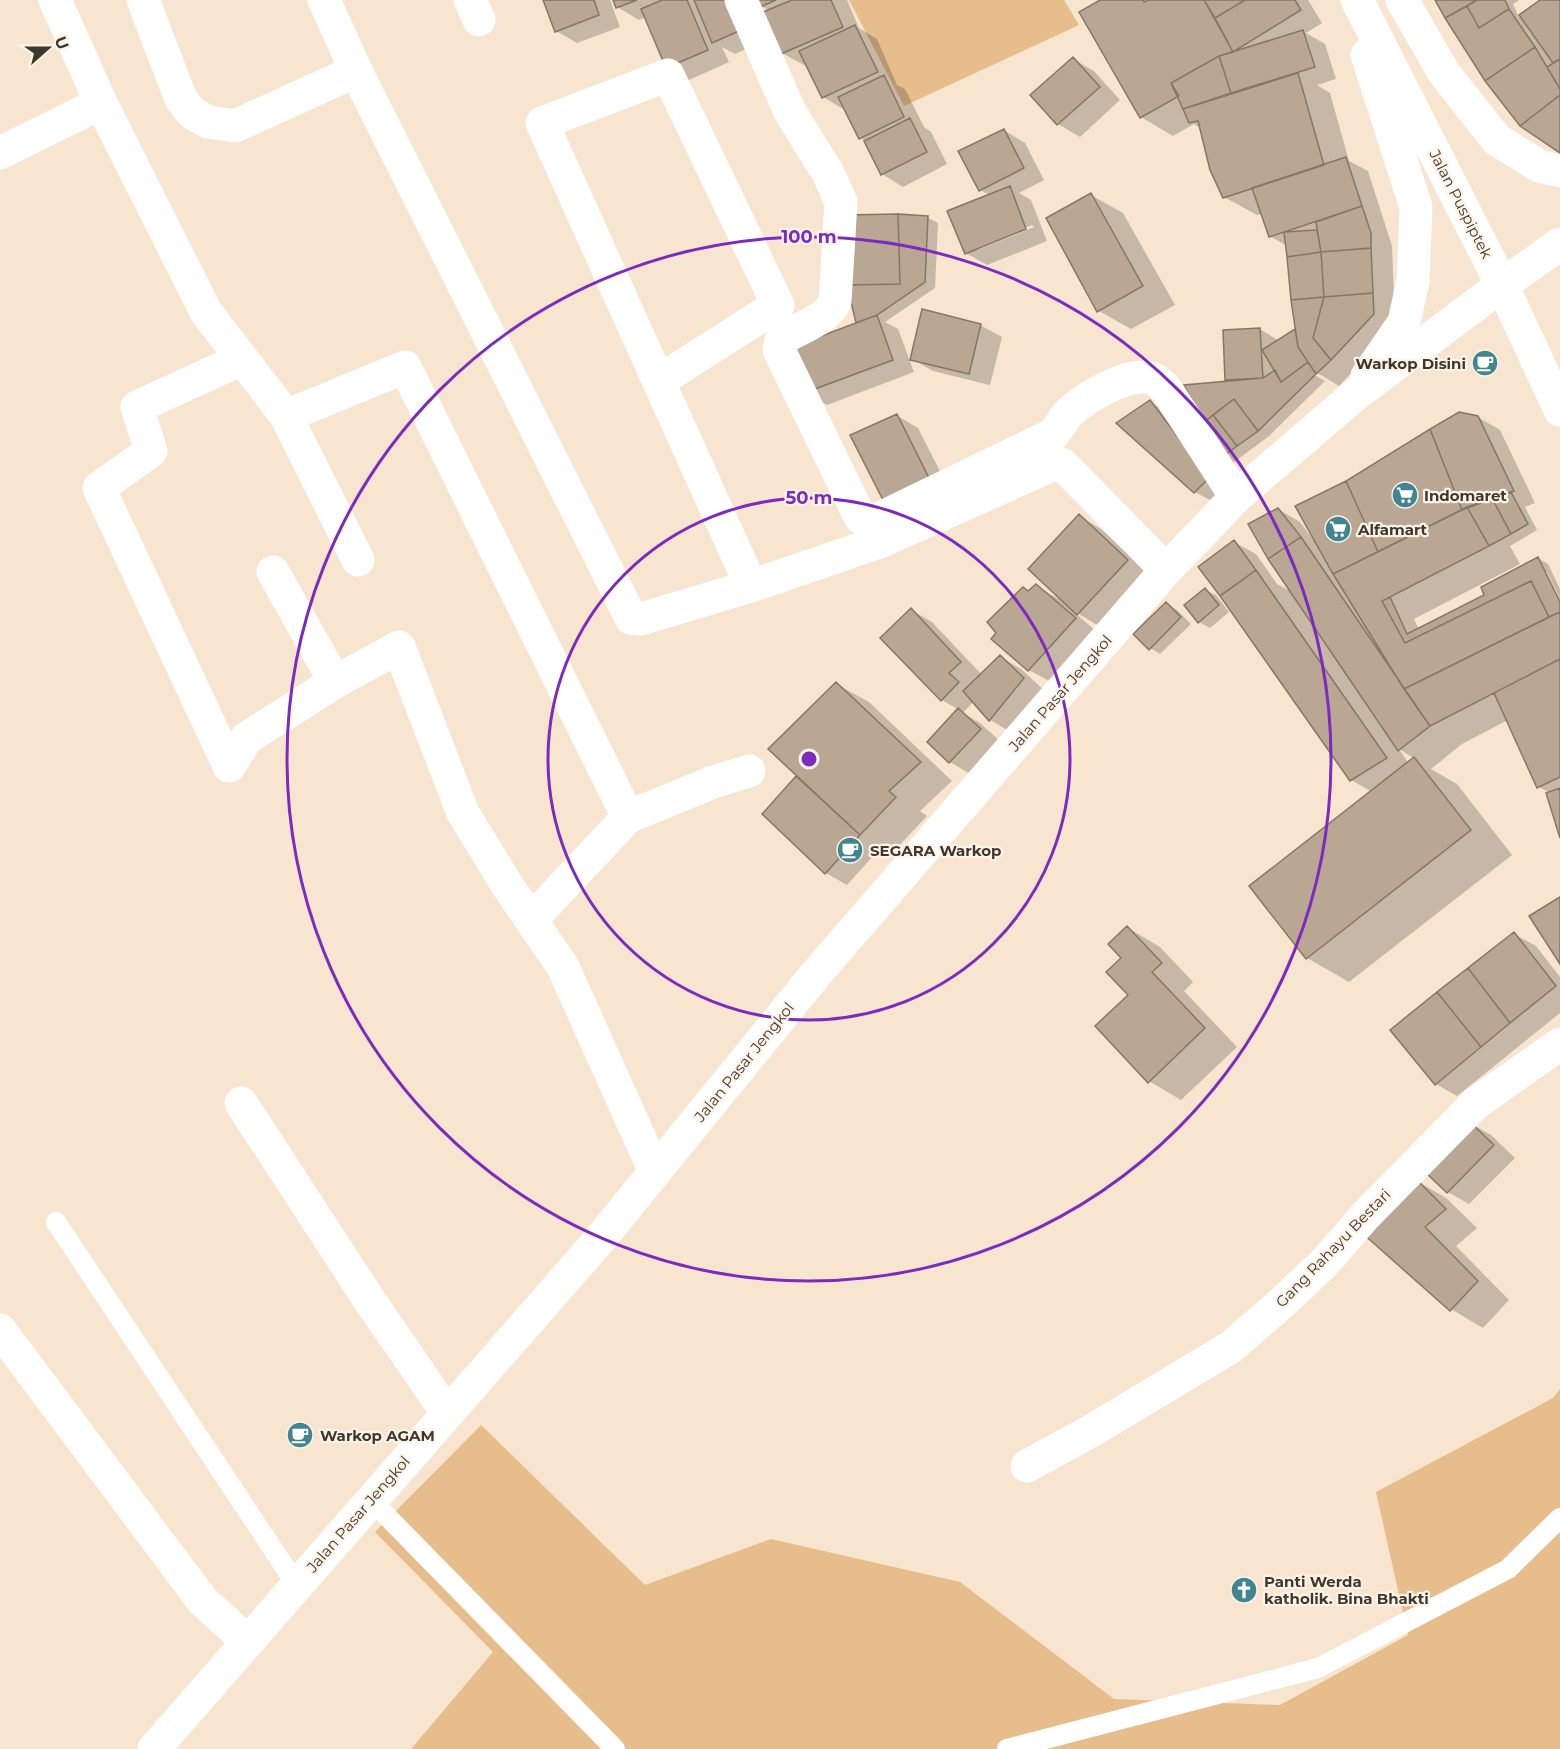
<svg xmlns="http://www.w3.org/2000/svg" width="1560" height="1749" font-family="Montserrat,sans-serif">
	<rect width="100%" height="100%" fill="#f8e5d0"/>
	<path fill="#e8bd8c" d="M849,0h215l15,25 -175,81z
		M1560,1389v360h-1149l82,-97 -118,-120 106,-107 164,160 126,-46 189,43 154,117 166,6 128,-70 -32,-143 177,-94z"/>
	<path fill="#0003" fill-rule="evenodd" d="M544,0h66l10,27 -43,16 -21,-12z
		M614,0h81l67,42 -27,12 -13,-7 7,15 -40,18 -22,-13 -21,-50 -7,3 -22,-13z
		M759,0h88l12,28 18,11 20,46 8,4 19,38 7,5 16,32 -44,23 -21,-13 -16,-33 -6,-3 -15,-28 -22,-13 -16,-33 -3,1 -22,-12 -12,-42 -9,-5z
		M1103,0h205l14,23 -16,10 19,11 11,35 -19,6 13,8 19,68 19,10 24,75 3,80 -56,60 -28,-17 -2,3 16,9 -56,55 -36,27 -11,-6 -36,-71 46,-4 -5,-3 33,-50 19,12 16,-11 2,2 -10,-86 -17,-10 -8,-22 -5,1 -33,-18 -23,-68 -7,-5 -21,12 -32,-19z
		M1437,0h82l-6,4 6,13 24,-17h17v151l-113,-134z
		M1073,59l21,12 26,29 -40,37 -22,-13 -26,-29z
		M1004,130l21,13 19,37 -25,13 12,7 16,41 -60,24 -21,-12 24,-58 -10,-5zM1032,225l2,2 -56,23v-3z
		M1091,195l32,18 52,92 -44,24 -32,-18z
		M927,217l11,6 -3,65 -50,34 13,7 16,43 -87,33 -22,-13 52,-68z
		M980,325l22,12 -12,48 -57,-14 -21,-12z
		M1150,402l22,13 58,76 -13,13 -22,-12z
		M896,415l22,13 32,63 -65,10z
		M1478,417l22,13 35,73 -10,4 12,23 -27,16 10,18 -106,55 5,11 67,-35 52,-37 10,6 12,25v244l-10,-40 -11,-6 -31,-67 -46,24 -31,25 26,15 55,71 -163,127 -42,-24 65,-166 -21,-12 -117,-238 22,12 21,30 15,8 -14,-83 22,13 13,17zM1547,572l12,25h-3l-12,-23zM1399,749l16,10 -6,5z
		M1079,516l22,13 47,44 -49,53 -22,-13 -1,1 20,17 -45,51 -22,-12 -36,-31 43,-53 28,16z
		M1205,590l11,5 13,17 -19,16 -11,-6 -13,-16z
		M1166,604l11,6 14,14 -31,30 -10,-6z
		M911,610l21,12 50,53 18,-18 21,12 24,22 -34,41 -21,-12 -16,-19 -11,12 17,10 21,19 -29,33 -22,-13 -21,-20 30,-32 -17,-10 -60,-62z
		M836,684l33,18 83,79 -32,30 7,5 -34,36 -11,-6 -35,39 -21,-12 -29,-95 7,4z
		M1128,928l32,19 33,35 -9,9 53,56 -56,53 -32,-19 -26,-123z
		M1514,934l22,12 24,31v36l-103,83 -21,-12z
		M1470,1123l21,12 24,23 -46,46 -21,-12z
		M1414,1179l32,19 31,30 -21,18 53,54 -26,28 -32,-19 -88,-77z"/>
	<path fill="#b9a794" stroke="#867663" stroke-width="1.5" d="M543,0h51l5,15 -44,17z
		M613,0h24l-21,8z
		M662,0h25l21,50 -42,18 -25,-59z
		M694,0h34l13,30 -29,13z
		M757,0h19l-16,7z
		M792,0h39l12,27 -62,27 -18,-42z
		M1100,0h43l1,2 4,-2h56l29,52 -14,4 -48,27 8,13 -39,22 -61,-106z
		M1204,0h41l-30,18z
		M1245,0h50l6,10 -68,42 -18,-34z
		M1435,0h42l-32,18z
		M1477,0h28l4,9 -30,19 -12,-22z
		M1540,0h20v59l-7,4 -34,-48z
		M1467,6l12,22 30,-19 26,38 -50,34 -40,-63z
		M855,25l23,47 -56,26 -23,-47z
		M1303,30l12,37 -84,26 -12,-37z
		M1535,47l25,42v6l-40,31 -35,-45z
		M1219,56l12,37 -48,16 -12,-26z
		M1073,57l27,30 -43,38 -27,-30z
		M1560,59v30l-13,-22z
		M1298,73l26,92 -101,33 -13,-28 -12,-49 -9,2 -6,-14z
		M884,75l20,42 -45,22 -21,-42z
		M1560,95v58l-40,-27z
		M910,118l17,34 -46,23 -17,-34z
		M1004,129l20,39 -45,23 -21,-40z
		M1346,157l16,49 -93,31 -17,-49z
		M1010,186l16,43 -61,25 -18,-43z
		M1091,193l52,93 -46,26 -51,-94z
		M1362,206l9,27v15l-50,4 -5,-30z
		M898,214l2,70 -53,1 -2,-70z
		M898,214l30,2 -3,66 -48,33 -21,8 -9,-38 53,-1z
		M1317,230l4,22 -34,5 -3,-25z
		M1371,248l2,45 -49,4 -3,-45z
		M1321,252l3,45 -33,3 -4,-43z
		M1373,293l1,21 -43,46 -18,-22 11,-41z
		M1324,297l-11,41 18,22 -15,14 -18,-27 -7,-47z
		M922,309l59,15 -12,50 -59,-14z
		M877,315l16,45 -89,33 -17,-44z
		M1260,328l3,50 -38,2 -2,-50z
		M1295,329l3,18 10,15 -27,20 -19,-32z
		M1308,362l8,12 -58,57 -24,-32 -30,23 -20,-37 79,-7 12,-8 6,12z
		M1234,399l24,32 -21,15 -24,-31z
		M1150,400l59,78 -15,15 -78,-70z
		M1459,412l19,4 36,75 -52,19 -32,-81z
		M897,414l32,64 -45,24 -34,-67z
		M1213,415l24,31 -16,12 -23,-31z
		M1430,429l32,81 -84,42 -32,-71z
		M1346,481l32,71 -45,22 -38,-68z
		M1511,492l17,32 -17,10 -19,-36z
		M1492,498l19,36 -22,12 -22,-39z
		M1467,507l22,39 -107,55 23,42 126,-62 18,36 -145,72 -71,-115z
		M1278,508l23,29 -33,22 -20,-35z
		M1079,514l49,46 -51,55 -49,-46z
		M1301,537l129,189 -32,25 -130,-192z
		M1234,540l22,30 -36,26 -22,-29z
		M1538,557l22,45v10l-11,5 -18,-36 -126,62 -23,-42 8,-4 17,37 77,-39 -3,-8z
		M1256,570l131,188 -37,23 -130,-185z
		M1036,584l40,34 -48,53 -37,-32 5,-6 -9,-11 36,-35 5,4z
		M1205,588l14,17 -21,18 -14,-18z
		M1166,602l15,15 -32,33 -16,-16z
		M911,608l50,54 -12,11 10,9 -18,19 -61,-63z
		M1560,612v47l-130,67 -26,-37z
		M1000,655l24,23 -35,43 -26,-30z
		M1560,659v118l-23,11 -43,-95z
		M836,682l85,80 -32,29 7,6 -36,38 -92,-86z
		M958,708l23,21 -32,34 -22,-21z
		M1414,757l57,73 -165,129 -57,-73z
		M796,776l64,59 -35,39 -63,-60z
		M1560,788v50l-14,-45z
		M1560,897v67l-31,-48z
		M1127,926l35,37 -10,9 53,56 -57,55 -53,-57 33,-31 -22,-23 15,-14 -13,-14z
		M1514,932l42,54 -46,37 -42,-55z
		M1468,968l42,55 -29,24 -44,-55z
		M1437,992l44,55 -46,38 -45,-55z
		M1469,1121l25,24 -47,48 -25,-24z
		M1414,1177l32,32 -21,18 53,54 -28,30 -89,-79z"/>
	<g fill="none" stroke-linecap="round" stroke-linejoin="round">
		<path stroke="#fff" stroke-width="20" d="M56,1222l240,362
			M371,1500l244,249
			M1007,1749l311,-81 190,-99 52,-51"/>
		<path stroke="#fff" stroke-width="33" d="M55,0l46,103 105,209 80,104 119,-49 223,450 85,-35 36,-11
			M143,0l38,99 11,14 16,9 27,4 121,-55 275,547 10,1 110,-33 129,-44 177,-79 5,1 104,106
			M324,0l32,71
			M470,0l9,20
			M741,0l49,112 38,61 13,29 -6,100c-9,19 -38,26 -54,38l-2,10 81,167 7,5 9,-2 176,-85c8,-7 10,-16 17,-22 15,-15 59,-41 81,-35 8,2 13,7 18,14l68,105
			M0,153l101,-50
			M659,381l119,-76 -110,-230 -126,48 209,463
			M286,416l72,144
			M273,572l62,110 64,-35 64,166 44,72 56,82 92,205
			M229,766l-130,-278 52,-37 -14,-44 105,-48
			M229,766l18,-28 88,-56
			M531,920l97,-103
			M241,1103l129,198 77,112
			M0,1330l202,270 45,41
			M1027,1466l66,-36 138,-83 54,-47 40,-38 40,-46 111,-113 84,-59"/>
		<path stroke="#fff" stroke-width="33" d="M1357,0l145,285 58,125
			M1402,0l42,73 53,67 42,26 21,5
			M1367,55l49,152 -3,74 -9,41 -37,54
			M154,1749l447,-511 215,-264 350,-404 70,-73 119,-102 147,-110 58,-41"/>
	</g>
	<g fill="none" stroke="#7b2cbf" stroke-width="3">
		<circle cx="809" cy="759" r="261"/>
		<circle cx="809" cy="759" r="522"/>
	</g>
	<defs>
		<symbol id="cafe-disc" viewBox="-11 -11 22 22"><circle r="9.5" fill="#408591" stroke="#fff4e7"/><path d="M-5.5-4.5H6V0H3Q3 3.5 0 3.5H-2.5Q-5.5 3.5-5.5 0ZM3-3.2v2h1.7v-2ZM-6 4.5H4V6H-6Z" fill="#fff"/></symbol>
		<symbol id="supermarket-disc" viewBox="-11 -11 22 22"><circle r="9.5" fill="#408591" stroke="#fff4e7"/><path d="M-6-5.5h2.5l.6 2H6L4.5 2H-2.5L-4.4-4H-6ZM-1.5 3.2a1.3 1.3 0 1 0 .1 0ZM3 3.2a1.3 1.3 0 1 0 .1 0Z" fill="#fff"/></symbol>
		<symbol id="church-disc" viewBox="-11 -11 22 22"><circle r="9.5" fill="#408591" stroke="#fff4e7"/><path d="M-1.2-6h2.4v3.5h3.3v2.4h-3.3V6h-2.4V-.1h-3.3v-2.4h3.3Z" fill="#fff"/></symbol>
	</defs>
	<g fill-rule="evenodd">
		<use href="#cafe-disc" x="1470" y="348" width="30" height="30"/>
		<use href="#supermarket-disc" x="1390" y="480" width="30" height="30"/>
		<use href="#supermarket-disc" x="1323" y="514" width="30" height="30"/>
		<use href="#cafe-disc" x="835" y="835" width="30" height="30"/>
		<use href="#cafe-disc" x="285" y="1420" width="30" height="30"/>
		<use href="#church-disc" x="1229" y="1575" width="30" height="30"/>
	</g>
	<g text-anchor="middle" dominant-baseline="central" stroke-width="4.5" stroke-linejoin="round" paint-order="stroke">
		<g font-size="15" fill="#3e372f" stroke="#fff4e7">
			<text transform="translate(1461 204) rotate(63)">Jalan Puspiptek</text>
			<text transform="translate(1060 693) rotate(-49)">Jalan Pasar Jengkol</text>
			<text transform="translate(744 1062) rotate(-51)">Jalan Pasar Jengkol</text>
			<text transform="translate(1333 1248) rotate(-46)">Gang Rahayu Bestari</text>
			<text transform="translate(358 1514) rotate(-49)">Jalan Pasar Jengkol</text>
		</g>
		<g font-size="15" font-weight="bold" fill="#3e372f" stroke="#fff4e7" text-anchor="start">
			<text x="1466" y="363" text-anchor="end">Warkop Disini</text>
			<text x="1424" y="495">Indomaret</text>
			<text x="1358" y="529">Alfamart</text>
			<text x="870" y="850">SEGARA Warkop</text>
			<text x="320" y="1435">Warkop AGAM</text>
			<text x="1264" y="1581">Panti Werda<tspan x="1264" dy="17">katholik. Bina Bhakti</tspan></text>
		</g>
	</g>
	<circle cx="809" cy="759" r="9" fill="#7b2cbf" stroke="#fff4e7" stroke-width="3"/>
	<g font-size="18" text-anchor="middle" font-weight="bold" fill="#7b2cbf" stroke="#fff4e7" stroke-width="4.5" stroke-linejoin="round" paint-order="stroke">
		<text x="809" y="243">100 m</text>
		<text x="809" y="504">50 m</text>
	</g>
	<g transform="translate(48 48) rotate(69)" stroke="#fff4e7" stroke-width="4.5" paint-order="stroke">
	<path d="M0-4.5L10 22L0 15L-10 22Z" fill="#3e372f"/>
	<text y="-9" font-size="16" font-weight="bold" text-anchor="middle" fill="#3e372f">U</text>
	</g>
</svg>
